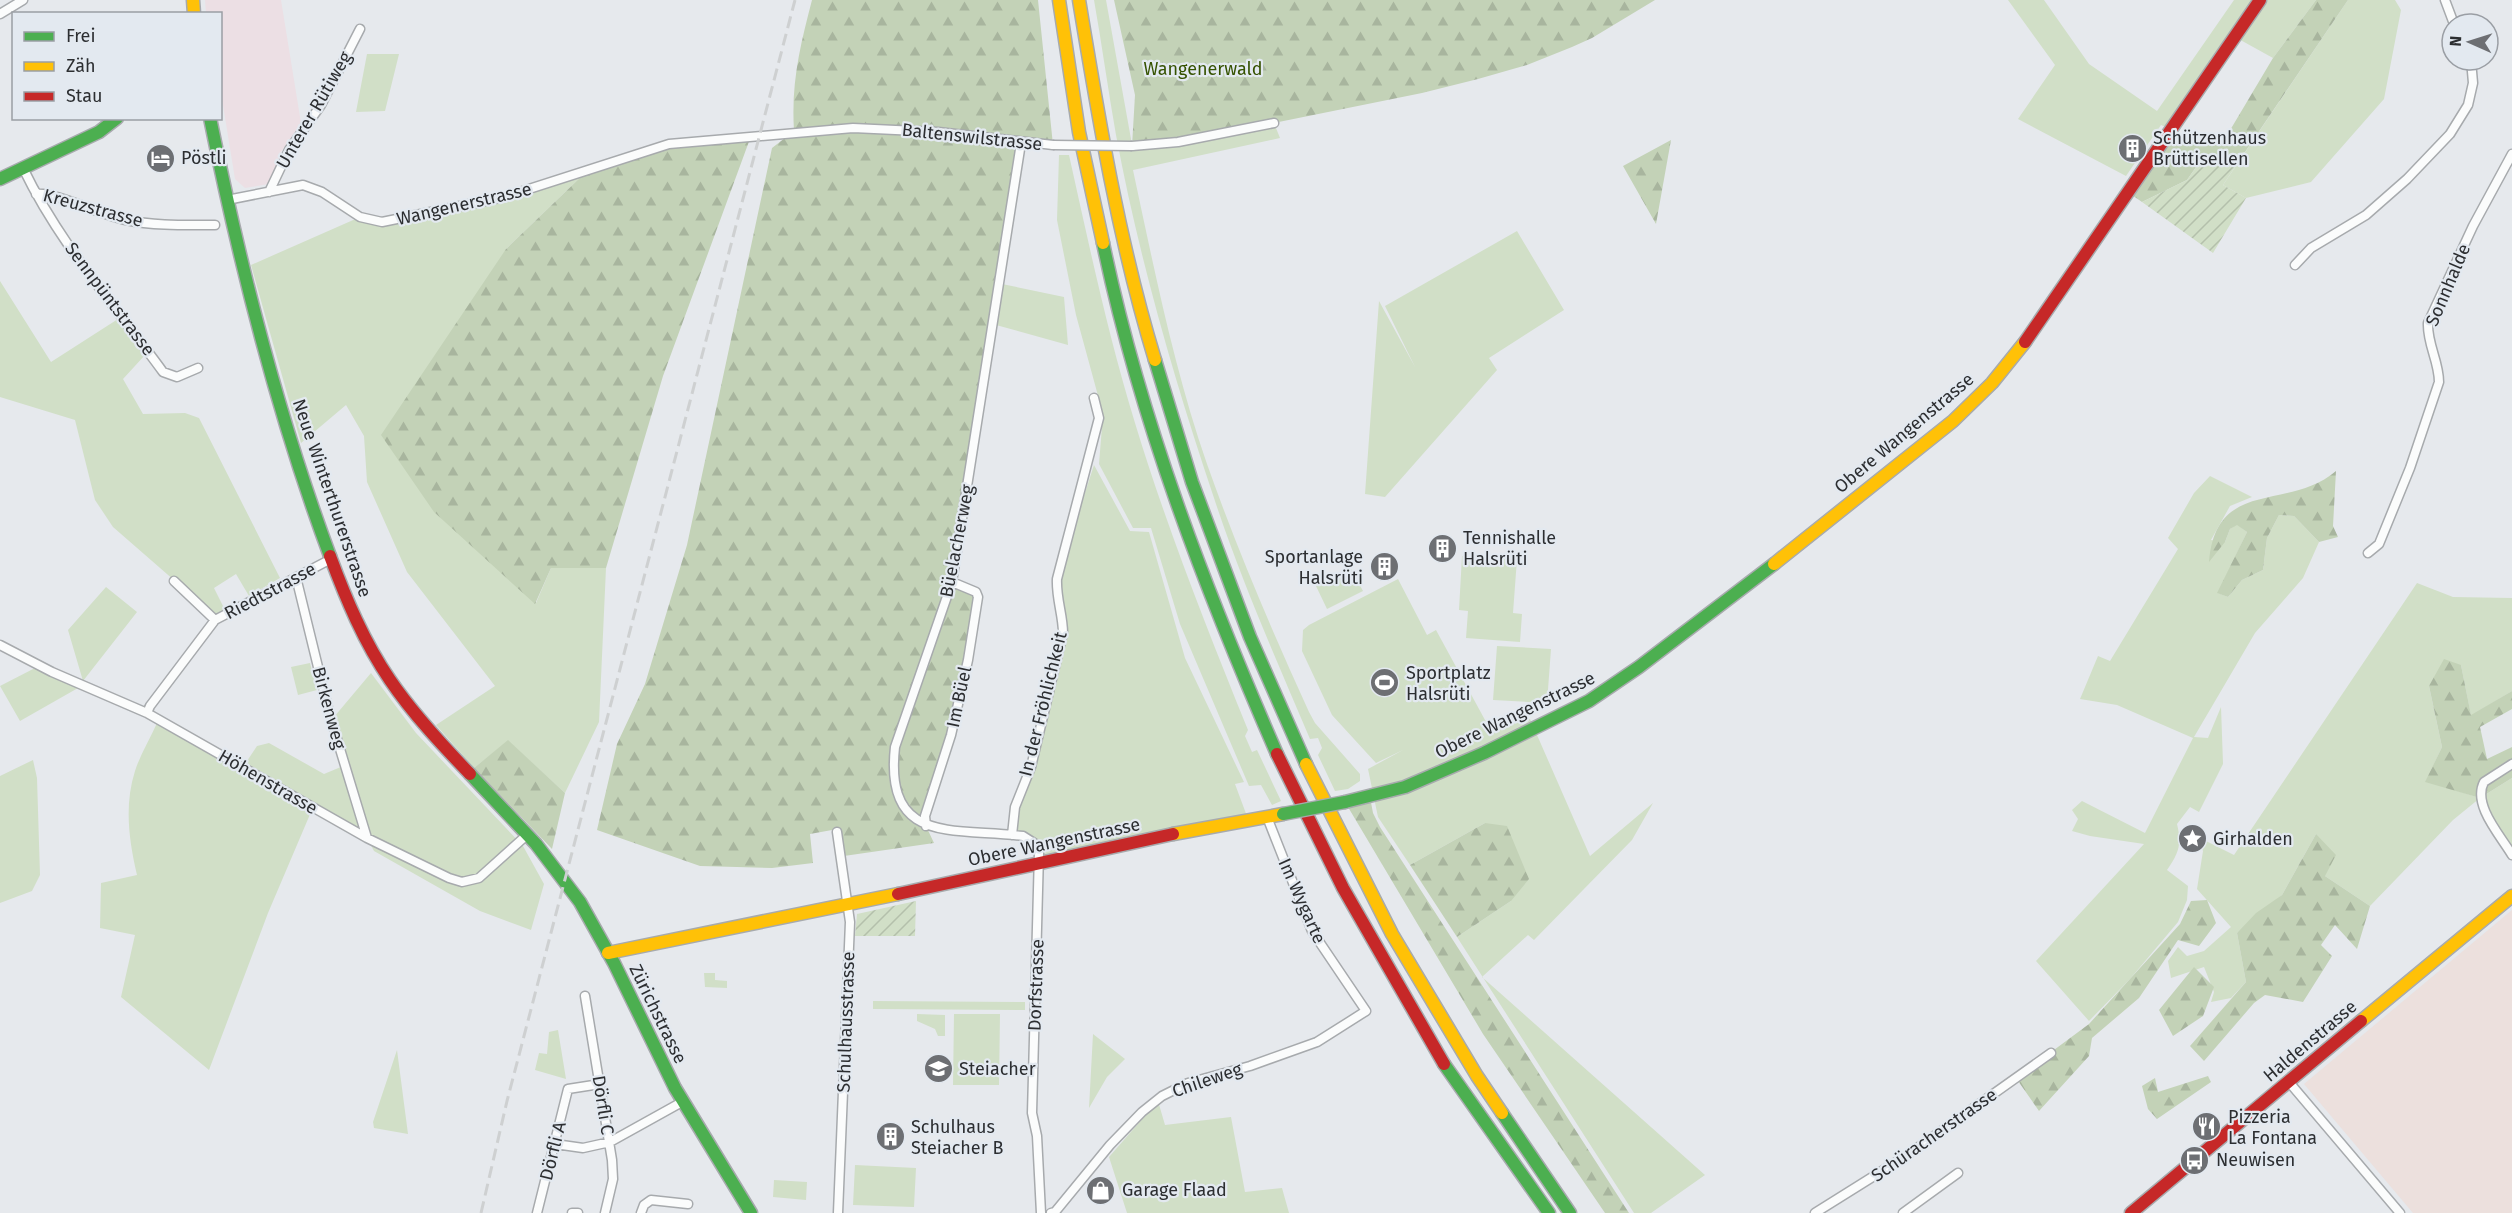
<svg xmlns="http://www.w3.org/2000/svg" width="2512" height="1213" font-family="'Fira Sans',sans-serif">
	<defs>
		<pattern id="forest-firs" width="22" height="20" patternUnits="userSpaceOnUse" patternTransform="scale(1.5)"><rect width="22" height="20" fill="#c3d2b7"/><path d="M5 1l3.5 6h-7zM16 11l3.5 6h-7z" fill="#a8b59e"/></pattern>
		<pattern id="garden-furrows" width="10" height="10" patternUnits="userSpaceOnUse" patternTransform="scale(1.5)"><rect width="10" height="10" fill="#d1dfc7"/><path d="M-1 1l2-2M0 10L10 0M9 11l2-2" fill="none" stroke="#b4c0ab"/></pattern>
	</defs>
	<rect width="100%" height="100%" fill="#e6e9ed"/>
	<path fill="#ecdfe4" d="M205,0h76l20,123 -20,29 -12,32 -24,4 -10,-9 -14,-86 -1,-79 -14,-1z"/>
	<path fill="#ece0dd" d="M2512,910v303h-99l-109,-129z"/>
	<path fill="#d1dfc7" d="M1094,0h12l25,139 -1,9 144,-25 6,15 -147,32c21,98 41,199 74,294 30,85 65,167 102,248l6,11 45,51v7l-12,8 -13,2 -17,-36 4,-7 -4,-10 -8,1c-34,-80 -69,-159 -96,-241 -40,-119 -75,-240 -98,-363 -8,-45 -14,-90 -22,-135z
		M2008,0h36l45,64 68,47 77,-111h21l-87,128 -7,-3 -35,51 -108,-57 37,-54z
		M2260,0h56l-43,58 -38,-21z
		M2348,0h47l6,10 -17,89 -73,83 -65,16 -23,-13z
		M367,54h32l-14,57 -29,1z
		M1059,155h10c20,90 39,180 66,268 32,105 72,206 113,307l-3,6 7,16 5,-2 24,51 -9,4 -11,-20 -12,1 -69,-162 -29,-96h-18l-34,-64 4,-50 -27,-99 -19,-95z
		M587,171l-81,78 30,354 15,-35h55l-7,154 -34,71 -57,-52 -34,27 -38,-43 59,-39 -88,-114 -40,-90 -3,-46 -18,-31 -45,38 -50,-178 109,-48 15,5 129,-25z
		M1517,231l47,79 -75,48 8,12 -112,127 -20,-3 14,-193 36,66 -30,-61z
		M0,281l51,81 67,-43 27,36 -22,24 20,35 42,-1 14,5 81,160 -31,18 -13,-22 -22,14 11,22 -11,5 -101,-88 -18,-27 -20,-80 -75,-23z
		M1002,284l62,13 4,48 -72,-20z
		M1094,465l36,66 19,1 36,126 59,124 -9,2 13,35 -209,44 -5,-20 -22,-8 1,-13 18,-55 32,-134 -6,-54z
		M2210,476l42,21 -22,9 -19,34 14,2 5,-13 7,-5 10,8 -29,61 10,4 14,-17 21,-10 4,-32 12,-23 15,1 25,26 -16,36 -48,55 -61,104 14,1 13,-31 2,57 -24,48 -9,-5 -13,17c5,20 2,29 -10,46l21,16 -1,14 -9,22 -48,57 -41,42 -53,-60 108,-117 -54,-8 -18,-5 6,-12 -6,-9 10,-9 63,32 48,-95 -76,-33 -37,-6 18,-43 12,5 68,-112 -10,-11 26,-45z
		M1462,556l55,3 -4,54 9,1 -2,28 -54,-4 2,-27 -9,-1z
		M1350,567l13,24 -36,18 -11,-23z
		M1398,579l29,56 9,-5 49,90 45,-1 60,137 63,-53 -21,37 -98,100 -6,-5 -46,42 223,198 -54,38h-17l-177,-276 54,-36 -26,-78 -75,42 -32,-48 -10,-48 35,-19 -27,13 -44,-48 -30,-64 1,-21 6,-5z
		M2417,583l36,14 59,1v93l-41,25 -10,-51 -32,21 13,61 -16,34 54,17 32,-20v77l-32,-57 -27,22 -83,86 -45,-30 -9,-42 -34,61 -45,38 9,49 -15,16 -20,4 3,-10 -10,-25 -33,11 -3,-17 10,-14 9,9 17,-5 27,-24 -34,-38 6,-38 -5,-14 36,18z
		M106,587l31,25 -54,69 -15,-51z
		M1497,646l54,3 -4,54 -54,-3z
		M310,663l7,27 -19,5 -7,-28z
		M35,668l43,20 -58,33 -20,-35z
		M371,673l45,60 107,113 21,38 -13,46 -51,-19 -106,-60 -7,-13 -12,-10 -110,-64 12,-18 12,-3 55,31 24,-10 -14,-47z
		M157,723l154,89 -43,101 -59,157 -88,-73 14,-62 -35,-7 1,-45 36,-8c-8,-35 -13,-69 -2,-104 5,-16 15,-32 22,-48z
		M33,760l4,18 3,97 -8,16 -32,12v-127z
		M704,973h11v7l12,1v7l-22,-1z
		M873,1001l152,1v8l-152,-1z
		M917,1014l28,1v21h-7l-3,-7 -18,-8z
		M954,1014h46l-1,71h-46z
		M558,1030l8,49 -31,-9 4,-17 8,1 2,-22z
		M1093,1034l32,25 -18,18 -18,31z
		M397,1050l11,84 -34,-6 -1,-6z
		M1158,1101l7,24 66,-8 14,75 37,-4 7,25h-162l-18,-56z
		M855,1165l61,3 -2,39 -61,-2z
		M774,1180l33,2 -1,18 -33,-3z"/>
	<path fill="url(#forest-firs)" d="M812,0h226l15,145 -32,-2 -69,439 24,10 -8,68 -42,166 8,17 -97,14 -5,-27 -22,4 3,29 -41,5 -72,-2 -103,-36 20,-86 28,-60 42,-139 85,-397 22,-17c-3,-48 6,-85 18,-131z
		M1114,0h541l-63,38 -20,9 -45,18 -49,14 -56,14 -217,44 -73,9 3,-51z
		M2316,0h32l-103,152 -46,11 -12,17 -45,22 -13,-9 38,-57 26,6 33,-5 47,-79z
		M751,136l-88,240 -57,192h-55l-16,36 -101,-92 -53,-77 125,-186 81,-78 82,-27z
		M1671,140l-15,84 -33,-58z
		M2336,471l-3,55 5,11 -19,5 -25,-26 -15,-1 -12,23 -4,32 -21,10 -14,17 -11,-4 30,-61 -10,-7 -7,4 -5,13 -16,20c7,-85 79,-50 127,-91z
		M2444,659l17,6 10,50 41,-24v18l-32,18 7,32 25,-12v31l-32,20 -55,-16 17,-35 -13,-61z
		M508,740l57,53 -13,56 -78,-81z
		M1370,797l3,16 7,14 249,386h-24l-122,-179 -138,-232z
		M1485,823l22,3 22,53 -18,22 -54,36 -47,-72z
		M2316,834l20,21 -11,21 45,30 -13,43 -22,-24 -14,20 11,11 -29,46 -38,-7 -11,8 -50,58 -14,-15 56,-64 -9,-49 19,-20 26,-18z
		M2207,900l9,23 -17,23 -21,-6 -39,58 -47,40 -3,18 -50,55 -23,-33 73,-54 91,-100 11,-23z
		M2194,967l20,20 -11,29 -30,20 -14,-26z
		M2208,1076l3,6 -54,37 -9,-10 -6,-23 13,-8 3,14z"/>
	<path fill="url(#garden-furrows)" d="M2245,152l-22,33 23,13 -33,55 -71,-51 45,-22 12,-17z
		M916,901l-1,35h-60l2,-22z"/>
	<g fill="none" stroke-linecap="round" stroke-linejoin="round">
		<defs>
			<path id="street" d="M2445,0l9,24
				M0,14l23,-14
				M1021,143l-69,439 -57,165c-11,99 60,80 128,89l11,7 5,10 -7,260 5,23 4,77
				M1132,146l46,-4 96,-19
				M23,168c36,75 92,138 140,204l14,5 21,-9
				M269,192l20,-42 32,-45 39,-76
				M36,194c17,-3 68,22 90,26 29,6 59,5 89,5
				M227,200l76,-15 19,7 38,25 22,5 122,-25 165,-53 184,-16 85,4 115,13
				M2295,265l16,-17 55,-33 41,-36 43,-45 18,-29 5,-22 -2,-23
				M2368,553l11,-9 31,-76 29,-86c0,-21 -12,-38 -11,-59l45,-97 39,-72
				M296,577l34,139 37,122
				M174,581l41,39
				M0,645l52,27 95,41 220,125 82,40 13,4 17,-4 49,-44
				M147,713l3,-7 65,-86 116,-61
				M2512,764l-28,18c-12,23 17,54 28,73
				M926,826l-1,-10 26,-81 17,-75 10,-63 -2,-5 -24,-10
				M837,832l13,90 -12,291
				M1012,835l3,-28 16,-40 32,-134c0,-18 -7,-35 -6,-54l42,-161 -5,-20
				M585,996l27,164 1,19 -8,34
				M2289,1082l111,131
				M555,1144l28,4 27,-6 72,-40
				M537,1213l31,-124 32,-5
				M572,1213h6
				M641,1213l3,-8 7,-5 37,4
				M1051,1213l4,-1 55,-67 32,-33 20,-16 26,-13 62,-17 67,-24 49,-31 -54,-80 -45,-114
				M1815,1213l91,-57 145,-103
				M1903,1213l55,-40"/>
			<path id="fast" d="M210,118c30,148 67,296 120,438
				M0,179l99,-47 18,-14
				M1103,243c37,177 102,346 174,511
				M1155,360l37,122 58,155 56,127
				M470,774l66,70 44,58 34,61 61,125 76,125
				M1345,802l60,-15 79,-34 105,-52 50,-34 135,-103
				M1444,1064l105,149
				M1502,1113l68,100"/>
			<path id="slow" d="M193,0l1,14
				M1059,0l20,132 24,111
				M1079,0c20,121 40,242 76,360
				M1774,564l179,-143 39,-38 33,-41
				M1306,764l86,170 85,142 25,37
				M1173,834l110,-20
				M608,953l290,-59
				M2361,1021l151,-125"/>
			<path id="jam" d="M2025,342l235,-342
				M330,556c16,43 34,86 60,124 23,34 52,65 80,94
				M1277,754l66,134 101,176
				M898,894l275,-60
				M2131,1213l230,-192"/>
		</defs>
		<use href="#street" stroke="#a7aaad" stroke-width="11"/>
		<use href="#fast" stroke="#a7aaad" stroke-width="15"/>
		<use href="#slow" stroke="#a7aaad" stroke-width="15"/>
		<use href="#jam" stroke="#a7aaad" stroke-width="15"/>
		<use href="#street" stroke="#fbfcfc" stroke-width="8"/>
		<use href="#fast" stroke="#4caf50" stroke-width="12"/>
		<use href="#slow" stroke="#ffc107" stroke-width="12"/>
		<use href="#jam" stroke="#c62828" stroke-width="12"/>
		<path stroke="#ced0d1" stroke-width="3" stroke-dasharray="12 6" stroke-linecap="butt" d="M481,1213l26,-112 288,-1101"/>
		<defs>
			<path id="street-bridge" d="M1053,145l79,1"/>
			<path id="fast-bridge" d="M1283,814l62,-12"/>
		</defs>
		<use href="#street-bridge" stroke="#a7aaad" stroke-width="11" stroke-linecap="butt"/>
		<use href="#fast-bridge" stroke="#a7aaad" stroke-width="15" stroke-linecap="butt"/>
		<use href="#street-bridge" stroke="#fbfcfc" stroke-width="8"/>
		<use href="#fast-bridge" stroke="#4caf50" stroke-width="12"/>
	</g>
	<defs>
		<symbol id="building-disc" viewBox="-11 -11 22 22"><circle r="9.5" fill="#6d6f73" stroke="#e3e9f0"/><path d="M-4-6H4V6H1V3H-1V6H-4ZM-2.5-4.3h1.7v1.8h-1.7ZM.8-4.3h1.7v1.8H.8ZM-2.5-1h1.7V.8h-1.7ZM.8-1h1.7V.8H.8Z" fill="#fff"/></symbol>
		<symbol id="hotel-disc" viewBox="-11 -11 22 22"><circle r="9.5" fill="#6d6f73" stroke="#e3e9f0"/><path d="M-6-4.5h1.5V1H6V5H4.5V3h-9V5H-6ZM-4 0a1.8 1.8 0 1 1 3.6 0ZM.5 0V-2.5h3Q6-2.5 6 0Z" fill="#fff"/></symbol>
		<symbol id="stadium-disc" viewBox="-11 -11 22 22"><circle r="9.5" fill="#6d6f73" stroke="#e3e9f0"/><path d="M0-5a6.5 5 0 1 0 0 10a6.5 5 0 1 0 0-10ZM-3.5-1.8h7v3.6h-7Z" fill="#fff"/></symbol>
		<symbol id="sight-disc" viewBox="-11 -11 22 22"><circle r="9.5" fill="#6d6f73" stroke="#e3e9f0"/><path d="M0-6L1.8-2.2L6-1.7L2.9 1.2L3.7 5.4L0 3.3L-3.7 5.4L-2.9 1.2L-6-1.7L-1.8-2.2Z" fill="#fff"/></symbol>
		<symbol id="school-disc" viewBox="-11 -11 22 22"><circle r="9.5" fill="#6d6f73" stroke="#e3e9f0"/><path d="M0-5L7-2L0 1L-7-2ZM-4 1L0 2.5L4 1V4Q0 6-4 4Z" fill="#fff"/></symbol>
		<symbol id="restaurant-disc" viewBox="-11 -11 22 22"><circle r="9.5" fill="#6d6f73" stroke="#e3e9f0"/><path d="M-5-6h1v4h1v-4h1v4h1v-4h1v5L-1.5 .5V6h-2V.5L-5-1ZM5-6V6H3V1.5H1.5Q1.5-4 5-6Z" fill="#fff"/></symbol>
		<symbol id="bus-disc" viewBox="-11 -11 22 22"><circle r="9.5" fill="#6d6f73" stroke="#e3e9f0"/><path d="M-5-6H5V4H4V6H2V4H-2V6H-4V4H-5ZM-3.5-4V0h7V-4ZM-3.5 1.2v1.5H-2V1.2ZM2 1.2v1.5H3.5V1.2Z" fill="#fff"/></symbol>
		<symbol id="shop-disc" viewBox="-11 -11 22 22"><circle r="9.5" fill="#6d6f73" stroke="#e3e9f0"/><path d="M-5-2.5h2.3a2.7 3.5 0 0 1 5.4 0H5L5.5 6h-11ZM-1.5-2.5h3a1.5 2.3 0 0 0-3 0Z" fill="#fff"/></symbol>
	</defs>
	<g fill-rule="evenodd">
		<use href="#building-disc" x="2116" y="132" width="33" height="33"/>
		<use href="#hotel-disc" x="144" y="142" width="33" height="33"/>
		<use href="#building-disc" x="1426" y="532" width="33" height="33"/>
		<use href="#building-disc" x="1368" y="550" width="33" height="33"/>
		<use href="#stadium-disc" x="1368" y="666" width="33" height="33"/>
		<use href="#sight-disc" x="2176" y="822" width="33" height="33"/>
		<use href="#school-disc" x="922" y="1052" width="33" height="33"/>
		<use href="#restaurant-disc" x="2190" y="1110" width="33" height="33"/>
		<use href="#building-disc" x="874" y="1120" width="33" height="33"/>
		<use href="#bus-disc" x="2178" y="1144" width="33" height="33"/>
		<use href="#shop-disc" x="1084" y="1174" width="33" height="33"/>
	</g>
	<g text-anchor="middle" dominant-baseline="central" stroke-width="4.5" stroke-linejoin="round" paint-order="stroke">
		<g font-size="18" fill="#355200" stroke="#e3e9f0">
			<text x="1203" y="69">Wangenerwald</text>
		</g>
		<g font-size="18" fill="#2c2e31" stroke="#e3e9f0">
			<text transform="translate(314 110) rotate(-60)">Unterer Rütiweg</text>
			<text transform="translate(972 137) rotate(6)">Baltenswilstrasse</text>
			<text transform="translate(464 204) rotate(-13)">Wangenerstrasse</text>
			<text transform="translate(93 208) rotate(15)">Kreuzstrasse</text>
			<text transform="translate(2448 285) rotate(-67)">Sonnhalde</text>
			<text transform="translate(110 299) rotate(53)">Sennpüntstrasse</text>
			<text transform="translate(1904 433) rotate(-40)">Obere Wangenstrasse</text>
			<text transform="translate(332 498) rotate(71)">Neue Winterthurerstrasse</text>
			<text transform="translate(957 541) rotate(-79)">Büelacherweg</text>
			<text transform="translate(270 591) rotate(-28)">Riedtstrasse</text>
			<text transform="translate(959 697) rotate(-78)">Im Büel</text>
			<text transform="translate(1043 704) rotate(-76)">In der Fröhlichkeit</text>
			<text transform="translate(329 708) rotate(75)">Birkenweg</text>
			<text transform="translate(1515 715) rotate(-26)">Obere Wangenstrasse</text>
			<text transform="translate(268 782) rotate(30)">Höhenstrasse</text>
			<text transform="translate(1054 842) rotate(-12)">Obere Wangenstrasse</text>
			<text transform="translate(1302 901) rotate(66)">Im Wygarte</text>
			<text transform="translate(1036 985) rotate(-88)">Dorfstrasse</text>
			<text transform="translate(658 1014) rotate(64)">Zürichstrasse</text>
			<text transform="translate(846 1022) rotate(-88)">Schulhausstrasse</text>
			<text transform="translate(2310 1041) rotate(-40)">Haldenstrasse</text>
			<text transform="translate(1207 1080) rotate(-19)">Chileweg</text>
			<text transform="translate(603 1105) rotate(81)">Dörfli C</text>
			<text transform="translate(1934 1135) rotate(-35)">Schüracherstrasse</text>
			<text transform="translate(553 1151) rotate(-76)">Dörfli A</text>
		</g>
		<g font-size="18" fill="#2c2e31" stroke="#e3e9f0" text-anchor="start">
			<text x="2153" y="138">Schützenhaus<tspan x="2153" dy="21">Brüttisellen</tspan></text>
			<text x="181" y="158">Pöstli</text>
			<text x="1463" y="538">Tennishalle<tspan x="1463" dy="21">Halsrüti</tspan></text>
			<text x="1363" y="557" text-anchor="end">Sportanlage<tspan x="1363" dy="21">Halsrüti</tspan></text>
			<text x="1406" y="673">Sportplatz<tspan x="1406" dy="21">Halsrüti</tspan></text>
			<text x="2213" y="839">Girhalden</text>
			<text x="959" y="1069">Steiacher</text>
			<text x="2228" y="1117">Pizzeria<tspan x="2228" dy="21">La Fontana</tspan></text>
			<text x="911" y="1127">Schulhaus<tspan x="911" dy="21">Steiacher B</tspan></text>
			<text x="2216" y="1160">Neuwisen</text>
			<text x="1122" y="1190">Garage Flaad</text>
		</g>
	</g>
	<rect x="12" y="12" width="210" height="108" fill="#e3e9f0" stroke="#9a9ea4" stroke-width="1.5"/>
	<rect x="24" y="32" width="30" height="9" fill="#4caf50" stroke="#9a9ea4" stroke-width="1.5"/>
	<text x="66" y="42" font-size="18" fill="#2c2e31">Frei</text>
	<rect x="24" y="62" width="30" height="9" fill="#ffc107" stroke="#9a9ea4" stroke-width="1.5"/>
	<text x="66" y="72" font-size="18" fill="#2c2e31">Zäh</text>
	<rect x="24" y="92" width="30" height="9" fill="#c62828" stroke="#9a9ea4" stroke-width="1.5"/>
	<text x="66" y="102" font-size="18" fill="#2c2e31">Stau</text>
	<g transform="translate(2470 42) rotate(273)"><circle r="28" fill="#e3e9f0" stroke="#9a9ea4" stroke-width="1.5"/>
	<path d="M0-4.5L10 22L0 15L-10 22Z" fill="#6d6f73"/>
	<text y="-9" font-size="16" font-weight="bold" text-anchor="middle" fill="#2c2e31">N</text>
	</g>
</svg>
